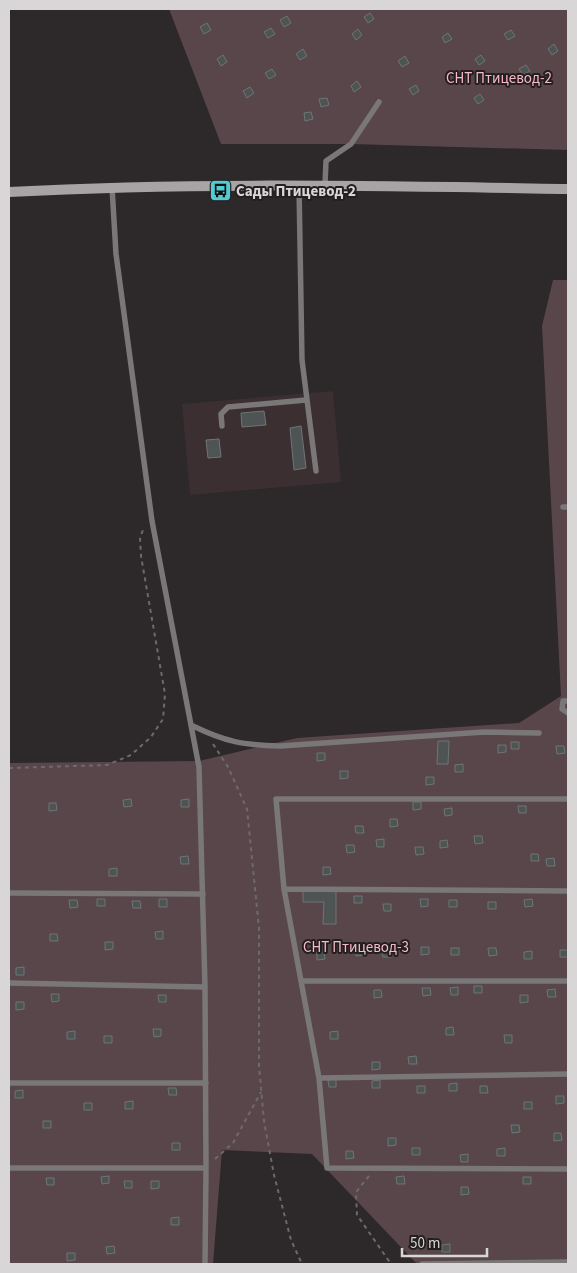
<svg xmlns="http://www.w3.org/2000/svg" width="577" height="1273" font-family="'Source Sans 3',sans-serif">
	<rect width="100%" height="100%" fill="#2d2829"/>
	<path fill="#3b2f32" d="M333,391l8,91 -151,13 -8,-91z"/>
	<path fill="#59464a" d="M169,9h399v141l-217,-6h-130z
		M553,280h15v984h-151l-105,-110 -90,-4 -9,114h-204v-501l190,-2 98,-23 222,-15 42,-27 -19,-370z"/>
	<path fill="#4e5454" stroke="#6f7575" d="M370,13l4,6 -6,4 -4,-6z
		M287,16l4,7 -7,4 -4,-7z
		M207,23l4,7 -7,4 -4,-7z
		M271,28l4,6 -7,4 -4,-6z
		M358,29l4,6 -6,5 -4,-6z
		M511,30l4,6 -7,4 -4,-6z
		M448,33l4,6 -7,4 -3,-6z
		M554,44l4,7 -6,4 -4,-6z
		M303,49l4,7 -7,4 -4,-6z
		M223,55l4,7 -6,4 -4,-7z
		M481,55l4,6 -6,4 -4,-6z
		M405,56l4,7 -7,4 -4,-6z
		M526,65l4,6 -7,4 -4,-6z
		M272,69l4,6 -7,4 -4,-6z
		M357,81l4,6 -7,5 -3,-6z
		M416,85l3,6 -6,4 -4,-6z
		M250,87l4,6 -7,5 -4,-7z
		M480,94l4,6 -6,4 -4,-6z
		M327,98l2,7 -8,2 -2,-8z
		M311,112l2,7 -8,2 -1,-8z
		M264,411l2,14 -24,2 -1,-14z
		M301,426l5,42 -12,2 -4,-42z
		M219,439l2,18 -13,1 -2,-18z
		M438,741h11l-1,23h-11z
		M511,742h8v7h-8z
		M498,745h8v7l-8,1z
		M556,746h8l1,7 -8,1z
		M317,753h8v7l-8,1z
		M463,764v8h-8v-7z
		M340,771h8v7l-8,1z
		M426,777h8v7l-8,1z
		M131,799l1,7 -8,1 -1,-7z
		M189,799v8h-8v-7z
		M413,802h8v7l-8,1z
		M49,803h7l1,7 -8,1z
		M518,806h8v7h-7z
		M452,808v7l-7,1 -1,-7z
		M390,819h7l1,7 -8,1z
		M355,826h8l1,7h-8z
		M474,836h8l1,7 -8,1z
		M384,839v8h-7l-1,-7z
		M447,840l1,7 -8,1v-7z
		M346,845h8l1,7 -8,1z
		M415,847h8l1,7 -8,1z
		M531,854h7l1,7h-8z
		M188,856l1,8h-8l-1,-7z
		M554,858l1,8h-8l-1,-7z
		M323,867h7l1,7 -8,1z
		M117,868v8h-8v-7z
		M303,890h33v34h-13l1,-22h-21z
		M354,896h8v7h-8z
		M97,899h8v7h-8z
		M159,899h8v8h-8z
		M420,899h8v7l-7,1z
		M532,899l1,7 -8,1 -1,-7z
		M69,900h8l1,7 -8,1z
		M449,900h8v7h-8z
		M132,901h8l1,7h-8z
		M488,902h8v7h-8z
		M383,904h8v7h-7z
		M163,931v8h-7l-1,-7z
		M50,934h7l1,7h-8z
		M105,942h8v7l-8,1z
		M421,947h8v7l-8,1z
		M355,948h8l1,7 -8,1z
		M451,948h8v7h-8z
		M488,948h8l1,7 -8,1z
		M382,950h8l1,7h-8z
		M560,950h8v7h-8z
		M532,951v8h-8v-7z
		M317,952h7l1,7 -8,1z
		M24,967v8h-8v-7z
		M474,986h8v7h-8z
		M458,987v8h-7l-1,-7z
		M422,988h8l1,7 -8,1z
		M555,989l1,8h-8l-1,-7z
		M374,990h7l1,7 -8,1z
		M51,994h8v7l-7,1z
		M158,995h8v7h-7z
		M520,995h8v7l-8,1z
		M16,1002h8v7l-8,1z
		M453,1027l1,8h-8v-7z
		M153,1029h8v7l-7,1z
		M75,1031v8h-8v-7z
		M338,1031v8h-8v-7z
		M504,1035h8v8h-7z
		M104,1036h8v7h-8z
		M416,1056l1,8h-8l-1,-7z
		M372,1062h8v7l-8,1z
		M336,1079v8h-7l-1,-7z
		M380,1080v8h-8v-7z
		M457,1083v8h-8v-7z
		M417,1086h8v7h-8z
		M480,1086h7l1,7h-8z
		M168,1088h8l1,7h-8z
		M23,1090v8h-8v-7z
		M556,1096h8v7l-8,1z
		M133,1101v8h-8v-7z
		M524,1102h8v7h-8z
		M84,1103h8v7h-8z
		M43,1121h8v7h-8z
		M511,1125h8l1,7 -8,1z
		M554,1133h7l1,7 -8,1z
		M388,1138h8v7l-8,1z
		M172,1143h8v7h-8z
		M412,1148h8v7h-8z
		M505,1148v8h-8v-7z
		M346,1151h7l1,7 -8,1z
		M468,1154v8h-7l-1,-7z
		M109,1176v7l-7,1 -1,-7z
		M404,1176l1,8h-8l-1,-7z
		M523,1177h8v7h-8z
		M46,1178h8v7h-7z
		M124,1181h8v7h-7z
		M151,1181h8v7l-8,1z
		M461,1187h7l1,7 -8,1z
		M179,1217v8h-8v-7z
		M412,1236h8v7h-8z
		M450,1244v8h-8v-7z
		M114,1246l1,7 -8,1 -1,-7z
		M67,1253h8v7l-8,1z"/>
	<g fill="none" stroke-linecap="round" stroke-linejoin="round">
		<path stroke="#6e6a6b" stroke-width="2" stroke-dasharray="4 4" stroke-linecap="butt" d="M213,744l15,23 19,42 12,119v138l5,55 10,54 17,65 11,24
			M9,768l98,-3 24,-10 20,-18 12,-18 2,-25 -24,-138 -1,-18 4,-11
			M215,1159l18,-16 28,-51
			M369,1176l-13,16 1,23 34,49"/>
		<path stroke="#7a7778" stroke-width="5.5" d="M325,185l1,-24 25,-17 28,-42
			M299,186l3,174 14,111
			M222,426l-1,-12 7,-7 78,-7
			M563,507h5
			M568,701h-5l-1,8 6,4
			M193,726c33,16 50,19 87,20l204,-14 55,1
			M568,799h-292l8,90 35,189 8,90 241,1
			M284,889l284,2
			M9,893l194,1
			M301,981h267
			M9,983l196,4
			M319,1078l249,-4
			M9,1083h197
			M9,1168h197l-1,-181 -6,-220 -47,-246 -36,-267 -4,-67
			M205,1264l1,-96
			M422,1264l146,-2"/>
		<path stroke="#a8a3a4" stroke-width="10" d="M9,192c186,-10 373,-6 559,-3"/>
	</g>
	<defs>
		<symbol id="bus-square" viewBox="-11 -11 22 22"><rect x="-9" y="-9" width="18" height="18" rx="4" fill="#51ccd1" stroke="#231f20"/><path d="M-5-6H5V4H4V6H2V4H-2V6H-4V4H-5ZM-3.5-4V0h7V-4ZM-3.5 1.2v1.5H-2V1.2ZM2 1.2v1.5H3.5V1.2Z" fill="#111"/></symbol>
	</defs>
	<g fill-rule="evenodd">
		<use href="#bus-square" x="208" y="178" width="25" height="25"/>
	</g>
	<g text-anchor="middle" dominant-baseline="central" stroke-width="4" stroke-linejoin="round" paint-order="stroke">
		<g font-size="15" fill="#f9bac8" stroke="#231f20">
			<text x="499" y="78">СНТ Птицевод-2</text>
			<text x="356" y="947">СНТ Птицевод-3</text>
		</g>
		<g font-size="15" font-weight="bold" fill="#d9d6d7" stroke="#231f20" text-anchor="start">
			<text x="236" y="191">Сады Птицевод-2</text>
		</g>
	</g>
	<rect width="577" height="1273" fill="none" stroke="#d9d6d7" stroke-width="20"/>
	<path d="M402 1248v8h85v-8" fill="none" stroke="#d9d6d7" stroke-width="2.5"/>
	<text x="410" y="1248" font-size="15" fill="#d9d6d7" stroke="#231f20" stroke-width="4" paint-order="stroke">50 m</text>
</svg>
